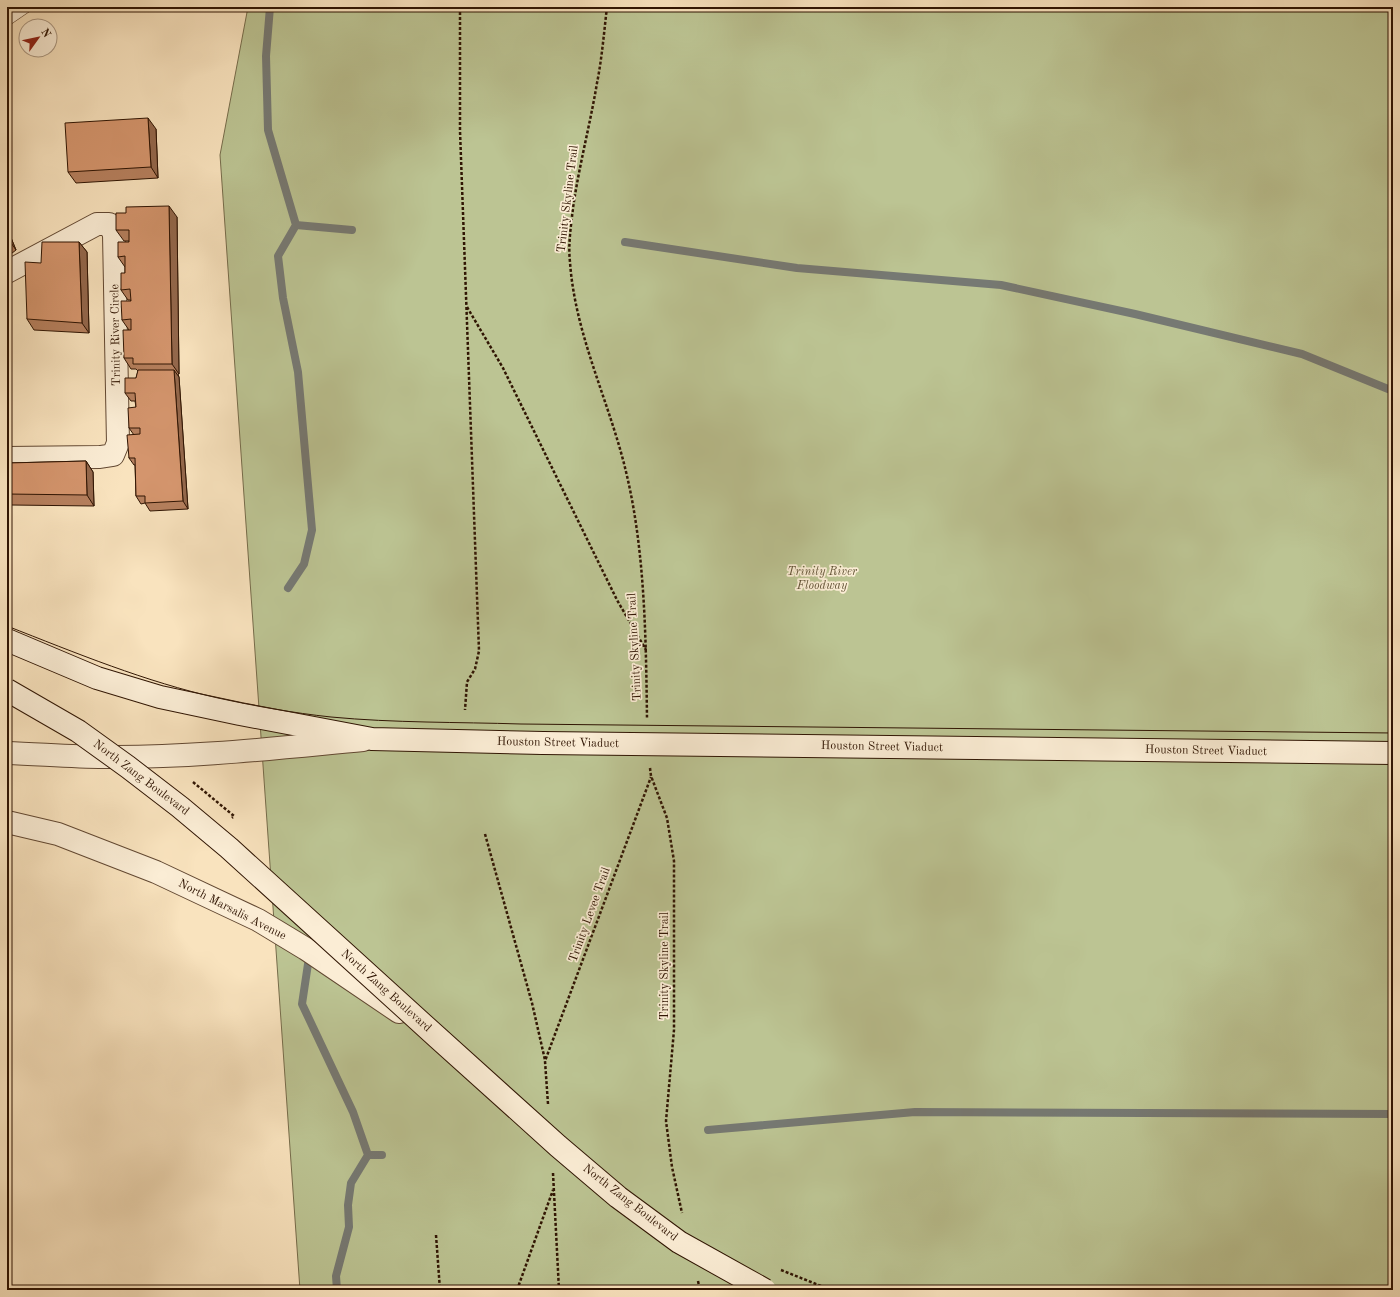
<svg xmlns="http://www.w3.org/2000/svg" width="1400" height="1297" font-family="'Old Standard TT',serif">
	<rect width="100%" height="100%" fill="#f9e3be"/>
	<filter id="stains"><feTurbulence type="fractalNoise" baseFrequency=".005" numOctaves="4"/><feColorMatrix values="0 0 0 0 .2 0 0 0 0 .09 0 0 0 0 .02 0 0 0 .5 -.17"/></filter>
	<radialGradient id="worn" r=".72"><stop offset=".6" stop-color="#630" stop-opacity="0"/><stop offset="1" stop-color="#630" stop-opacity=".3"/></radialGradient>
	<path fill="#bcc493" stroke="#766c4b" d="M248,7h1145v1283h-1093l-80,-1135z"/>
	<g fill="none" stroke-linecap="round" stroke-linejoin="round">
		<path stroke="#767973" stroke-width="8" d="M270,7l-4,49 2,74 28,95 -18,31 5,42 15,74 14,158 -8,34 -16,24
			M296,225l56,5
			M625,242l172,26 204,17 134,29 167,40 91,37
			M308,964l-6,40 51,108 15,43
			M708,1130l207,-18 478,2
			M368,1155h14
			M337,1290l-1,-14 13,-49 -1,-22 3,-22 17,-28"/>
		<defs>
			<path id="service" d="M7,20l19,-13"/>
			<path id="minor" d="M7,272l90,-48h12l5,10 4,209 -5,12 -13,2 -93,1"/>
			<path id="tertiary" d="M7,753c32,1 65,4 97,4 87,1 173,-9 259,-17
				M7,822l51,12 98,38 102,48 48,29 93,63"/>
			<path id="secondary" d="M7,640l90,38 63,19 80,17 132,25 171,4"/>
		</defs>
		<use href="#service" stroke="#624832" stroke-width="12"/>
		<use href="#minor" stroke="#624832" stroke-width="24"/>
		<use href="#tertiary" stroke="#624832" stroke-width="24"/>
		<use href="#secondary" stroke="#301503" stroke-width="24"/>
		<path stroke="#301503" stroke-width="2.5" stroke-dasharray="3 2" stroke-linecap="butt" d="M460,7v124l19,520 -4,18 -8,13 -2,28
			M607,7c-3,25 -5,51 -10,76 -7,42 -18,83 -24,125 -2,18 -5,36 -3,54 5,74 41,143 57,214 18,77 19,164 20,243
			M467,307l36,61 114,232 29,50
			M650,768l1,8 16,42 7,43v169l-8,91 6,46 10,46
			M193,782l41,34 -2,2
			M485,834l47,169 13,57
			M548,1104l-3,-43 106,-284
			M553,1173l6,117
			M436,1235l4,55
			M698,1281l2,9
			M517,1290l36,-100"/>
		<use href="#service" stroke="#fbedd5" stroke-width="11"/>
		<use href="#minor" stroke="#fbedd5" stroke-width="22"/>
		<use href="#tertiary" stroke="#fbedd5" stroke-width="22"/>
		<use href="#secondary" stroke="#fbedd5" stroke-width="22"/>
		<path stroke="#301503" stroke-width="1" d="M7,626c69,27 139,56 211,72 37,8 75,15 113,19 63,6 127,5 190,7l872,9"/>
		<defs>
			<path id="secondary-bridge" d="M7,690l71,41 50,36 52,40 49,41 208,189 121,109 60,51 61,45 86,48
				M543,743l850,10"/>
		</defs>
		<use href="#secondary-bridge" stroke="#301503" stroke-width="24" stroke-linecap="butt"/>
		<path stroke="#301503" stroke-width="2.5" stroke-dasharray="3 2" stroke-linecap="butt" d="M781,1270l50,20"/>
		<use href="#secondary-bridge" stroke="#fbedd5" stroke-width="22"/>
	</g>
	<path fill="#b6805e" stroke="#301503" d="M156,129l2,49 -82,5 -8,-11z
		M177,217l2,157h-1l1,3 9,132 -38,2 -5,-8 -4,1 -5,-8 -1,-31h-1l-5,-7 5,-23 -5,-7 7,-21 -1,-6h-4l-6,-8 11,-15 2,-7 -2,-2h-5l-7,-11 5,-28 -7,-10 9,-20h-3l-7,-10 4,-17v-6l-7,-10 11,-15v-1h-5l-8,-11z
		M7,228l9,22 -9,7z
		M79,242l8,10 2,81 -55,-3 -7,-11 14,-56z
		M86,461l7,11 1,34 -83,-1 -4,-5v-37z"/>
	<path fill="#94684c" stroke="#301503" d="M148,118l8,11 2,49 -7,-11z
		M169,206l8,11 2,157 -7,-10z
		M7,228l9,22 -7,-10 -2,-5z
		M79,242l8,10 2,81 -7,-10z
		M174,370l5,7 9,132 -5,-8z
		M86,461l7,11 1,34 -7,-11z"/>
	<path fill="#d4956d" stroke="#301503" d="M148,118l3,49 -83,5 -3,-49z
		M169,206l3,158h-39v-6h-9l-1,-28h8v-11l-9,1 -1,-19h10l-1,-12 -9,1v-17h4v-17l-7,1v-15h11v-12h-13v-17h10v-6z
		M7,235l2,5 -2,1z
		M42,242h37l3,81 -55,-4 -2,-57 16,1z
		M138,370h36l9,131 -38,2v-7h-9l-1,-38h-6l-2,-23 13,-1v-6h-11l-1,-20 8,-1 -1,-14h-10v-15h11z
		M86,461l1,34 -80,-1v-31z"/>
	<g text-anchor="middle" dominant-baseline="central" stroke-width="3.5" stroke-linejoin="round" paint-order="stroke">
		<g font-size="12" fill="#301503" stroke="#fbedd5">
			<text transform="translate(568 199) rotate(-83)">Trinity Skyline Trail</text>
			<text transform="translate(116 335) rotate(-91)">Trinity River Circle</text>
			<text transform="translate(635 647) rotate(-93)">Trinity Skyline Trail</text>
			<text transform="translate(558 743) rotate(1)">Houston Street Viaduct</text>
			<text transform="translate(882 747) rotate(1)">Houston Street Viaduct</text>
			<text transform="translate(1206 751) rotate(1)">Houston Street Viaduct</text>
			<text transform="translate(141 778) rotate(37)">North Zang Boulevard</text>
			<text transform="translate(232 910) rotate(27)">North Marsalis Avenue</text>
			<text transform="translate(590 915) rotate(-70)">Trinity Levee Trail</text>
			<text transform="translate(665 966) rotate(-90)">Trinity Skyline Trail</text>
			<text transform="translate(386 991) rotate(42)">North Zang Boulevard</text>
			<text transform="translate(630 1203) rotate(38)">North Zang Boulevard</text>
		</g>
		<g font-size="12" font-style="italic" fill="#615235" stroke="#fbedd5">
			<text x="822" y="572">Trinity River<tspan x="822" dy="14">Floodway</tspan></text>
		</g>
	</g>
	<rect width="1400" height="1297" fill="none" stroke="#f9e3be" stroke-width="24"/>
	<rect x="8" y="8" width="1384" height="1281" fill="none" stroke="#301503" stroke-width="2"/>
	<rect x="12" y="12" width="1376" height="1273" fill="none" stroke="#301503"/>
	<g transform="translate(38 38) rotate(57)"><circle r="19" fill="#fbedd5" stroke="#aa9781"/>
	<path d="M0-3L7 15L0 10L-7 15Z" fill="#8f2418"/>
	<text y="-6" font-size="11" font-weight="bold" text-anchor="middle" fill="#301503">N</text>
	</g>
	<rect width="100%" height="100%" filter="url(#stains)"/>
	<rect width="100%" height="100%" fill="url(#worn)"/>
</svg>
